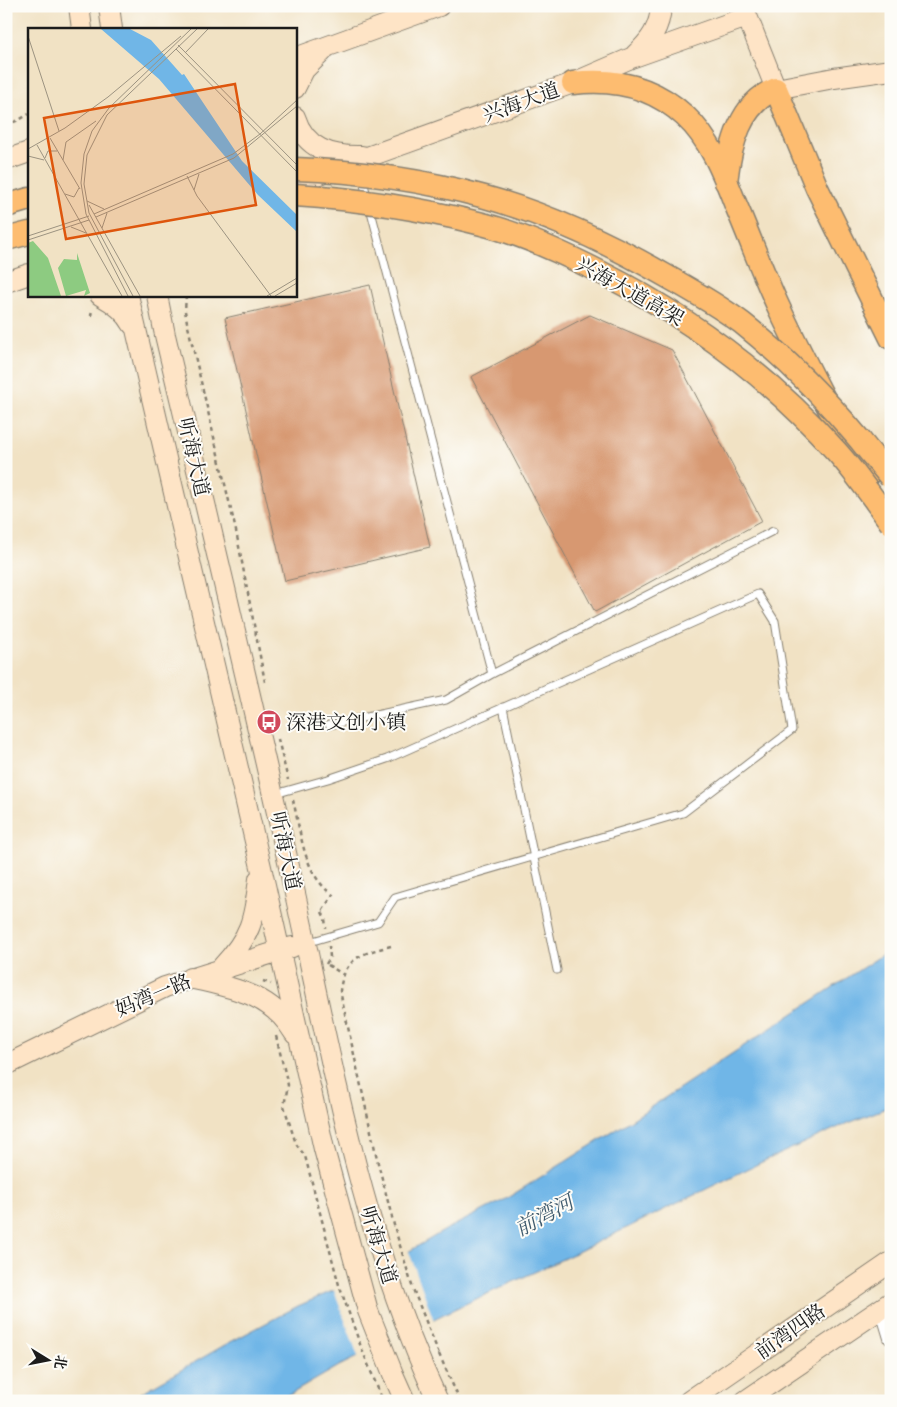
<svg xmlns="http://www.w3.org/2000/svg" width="897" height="1407" font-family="'EB Garamond','Noto Serif SC',serif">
	<rect width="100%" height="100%" fill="#fdfcf7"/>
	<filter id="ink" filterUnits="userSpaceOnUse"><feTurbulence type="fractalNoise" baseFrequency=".02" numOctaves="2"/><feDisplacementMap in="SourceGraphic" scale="10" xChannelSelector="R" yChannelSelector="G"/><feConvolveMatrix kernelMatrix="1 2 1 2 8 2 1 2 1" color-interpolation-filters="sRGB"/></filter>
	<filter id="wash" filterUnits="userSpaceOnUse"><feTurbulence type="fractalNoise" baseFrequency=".0096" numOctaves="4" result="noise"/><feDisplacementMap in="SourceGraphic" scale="20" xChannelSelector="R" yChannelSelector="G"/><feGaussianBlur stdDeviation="1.12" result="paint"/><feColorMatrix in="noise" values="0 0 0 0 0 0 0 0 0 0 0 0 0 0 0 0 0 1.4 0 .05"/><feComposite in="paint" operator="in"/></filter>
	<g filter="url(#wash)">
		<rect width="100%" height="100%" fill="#f1e2c4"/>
		<path fill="#70b6e7" stroke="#466982" d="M891,949v157l-50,20 -77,35 -199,97 -115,53 -111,55 -60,35h-152l96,-55 75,-40 67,-29 82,-48 57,-29 112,-70z"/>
		<path fill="#f1e2c4" d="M408,1249l26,72 -75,38 -26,-71 31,-13z"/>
		<g id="blocks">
			<path fill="#d79871" d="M370,285l60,262 -145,34 -60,-263z
				M590,315l82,35 90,171 -167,91 -124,-235z"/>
		</g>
	</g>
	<g filter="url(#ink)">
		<use href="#blocks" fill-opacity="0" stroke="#867f70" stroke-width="1"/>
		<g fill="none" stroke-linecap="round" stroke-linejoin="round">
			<defs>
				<path id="lane" d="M362,177l130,497
					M503,707l54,263
					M329,725l117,-25 46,-26 281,-143
					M275,794l53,-15 59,-20 371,-165 17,27 17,109 -109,83 -288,84 -17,25 -72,21"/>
				<path id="street" d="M882,1308l9,30"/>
				<path id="secondary" d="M79,6l3,23
					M109,6l3,23
					M743,6l33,83 58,-11 57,-8
					M635,55c15,-14 25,-27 26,-49
					M295,58l144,-52
					M295,88l9,-18 19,-19
					M295,117c10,32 36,40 67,39
					M6,160l23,-8
					M295,183l278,-100 58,-25 116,-41
					M6,282l23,-8
					M100,295c13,7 26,17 33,30
					M128,295l133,572 63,282 44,162 25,63 12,27
					M157,295l8,40c43,182 87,363 127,545 39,175 69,357 146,521
					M222,967c29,-31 32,-47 37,-88
					M190,978c42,10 81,15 105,56
					M6,1065l159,-78 127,-40
					M689,1401l202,-139
					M745,1401l146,-99"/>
				<path id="primary" d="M573,83c42,-5 80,3 112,33 25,23 38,56 50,87 15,35 28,71 44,105 27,58 58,115 87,172
					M726,182c4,-36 14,-79 50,-93l41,99 74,150
					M6,206l23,-7
					M6,239l23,-6"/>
			</defs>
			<use href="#lane" stroke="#867f70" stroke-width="9"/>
			<use href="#street" stroke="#867f70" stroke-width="16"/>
			<use href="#secondary" stroke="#867f70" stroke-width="22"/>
			<use href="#primary" stroke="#867f70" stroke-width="25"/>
			<path stroke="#867f70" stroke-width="2.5" stroke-dasharray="4 4" stroke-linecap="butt" d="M6,125l13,-5 10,-6
				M186,295l-1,16 2,11 49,209 29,151
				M91,316l1,-7
				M278,739l10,41
				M293,800c8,32 10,74 40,95l-11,16
				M322,912l3,6 1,10
				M391,946c-28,7 -47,11 -51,45l38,172 17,66
				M326,964l4,-7 -1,-11
				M328,965l16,10
				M263,981l8,3
				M276,1036l12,49 -4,21 12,38 9,12 34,129 22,62 22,54
				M439,1354l21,47"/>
			<use href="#lane" stroke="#fff" stroke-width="7"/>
			<use href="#street" stroke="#fff" stroke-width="14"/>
			<use href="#secondary" stroke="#fee4c6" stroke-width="20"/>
			<use href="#primary" stroke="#fdbc70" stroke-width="22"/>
			<defs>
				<path id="primary-bridge" d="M295,169c64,2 128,11 190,28 65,18 126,47 183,80 25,14 51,29 74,46 44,35 82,74 118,117 10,13 21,25 31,38
					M295,195c61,4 123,13 183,28 42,10 83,29 122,49 89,45 169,104 236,179 20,22 37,47 55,72"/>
			</defs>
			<use href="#primary-bridge" stroke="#867f70" stroke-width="25" stroke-linecap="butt"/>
			<path stroke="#867f70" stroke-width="2.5" stroke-dasharray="4 4" stroke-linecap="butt" d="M395,1229l18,60 26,65"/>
			<use href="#primary-bridge" stroke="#fdbc70" stroke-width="22"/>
		</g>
	</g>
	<defs>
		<symbol id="bus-disc" viewBox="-11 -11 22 22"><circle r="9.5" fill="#d1495b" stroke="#fdfcf7"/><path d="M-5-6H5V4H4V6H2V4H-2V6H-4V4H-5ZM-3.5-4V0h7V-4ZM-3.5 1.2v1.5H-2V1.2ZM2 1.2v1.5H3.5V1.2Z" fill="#fff"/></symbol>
	</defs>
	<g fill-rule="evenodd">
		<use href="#bus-disc" x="255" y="708" width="28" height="28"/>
	</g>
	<g text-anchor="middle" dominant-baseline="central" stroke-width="4" stroke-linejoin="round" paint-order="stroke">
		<g font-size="20" fill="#1c1c1c" stroke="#fdfcf7">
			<text transform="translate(521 102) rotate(-20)">兴海大道</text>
			<text transform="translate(630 291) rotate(29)">兴海大道高架</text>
			<text transform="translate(194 457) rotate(77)">听海大道</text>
			<text transform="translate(286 851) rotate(78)">听海大道</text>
			<text transform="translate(153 995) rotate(-23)">妈湾一路</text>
			<text transform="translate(379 1245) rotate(73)">听海大道</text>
			<text transform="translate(790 1331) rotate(-35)">前湾四路</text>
		</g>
		<g font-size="20" fill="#1c1c1c" stroke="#fdfcf7" text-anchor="start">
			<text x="286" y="722">深港文创小镇</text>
		</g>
		<g font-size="21" font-style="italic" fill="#3e5a6d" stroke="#fdfcf7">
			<text transform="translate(544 1215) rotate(-28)">前湾河</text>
		</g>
	</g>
	<g transform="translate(28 28)">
		<rect width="269" height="269" fill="#f1e2c4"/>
		<path d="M5,213l15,17 13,38h-33v-53zM49,225l13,40 -6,3 2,-6 -20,6 -8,-28 6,-9 13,1z" fill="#8dcb81"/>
		<path d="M73,1h29l21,11 31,35 2,-1 58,87 55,54v17l-39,-37 -99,-116z" fill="#70b6e7"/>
		<path fill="none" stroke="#9c9381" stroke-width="1" d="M0,8l31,95M150,17l119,120M148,21l121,123M157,25l23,-24M22,110l30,51M9,117l85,151M0,121l37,-21 43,-31 73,-61M0,128l16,4M17,130l3,-7h9M35,132l3,-18 30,-21M159,148l10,20 74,100M166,162l5,-16M37,166l9,3 5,-9M59,173l17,8M61,177l51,91M66,186l139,-60 27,-20 37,-34M68,189l138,-59 63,-52M43,199l15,6M74,200l5,-15M0,208l61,-20M0,212l61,-20M100,268l-42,-82 -5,-31 3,-29 8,-23 17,-23 82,-79M105,268l-44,-83 -5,-29 3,-29 20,-40 90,-86M239,268l30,-18M247,268l22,-13"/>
		<path fill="#de560d" fill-opacity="0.15" stroke="#de560d" stroke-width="2.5" d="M207,56l21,121 -190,34 -22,-121z"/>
		<rect width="269" height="269" fill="none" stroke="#1c1c1c" stroke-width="2.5"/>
	</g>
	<rect width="897" height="1407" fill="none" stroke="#fdfcf7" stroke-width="25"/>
	<g transform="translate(48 1360) rotate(100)" stroke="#fdfcf7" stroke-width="4" paint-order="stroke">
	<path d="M0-4L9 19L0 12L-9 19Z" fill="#1c1c1c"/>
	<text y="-8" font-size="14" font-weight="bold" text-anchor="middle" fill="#1c1c1c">北</text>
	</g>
</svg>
